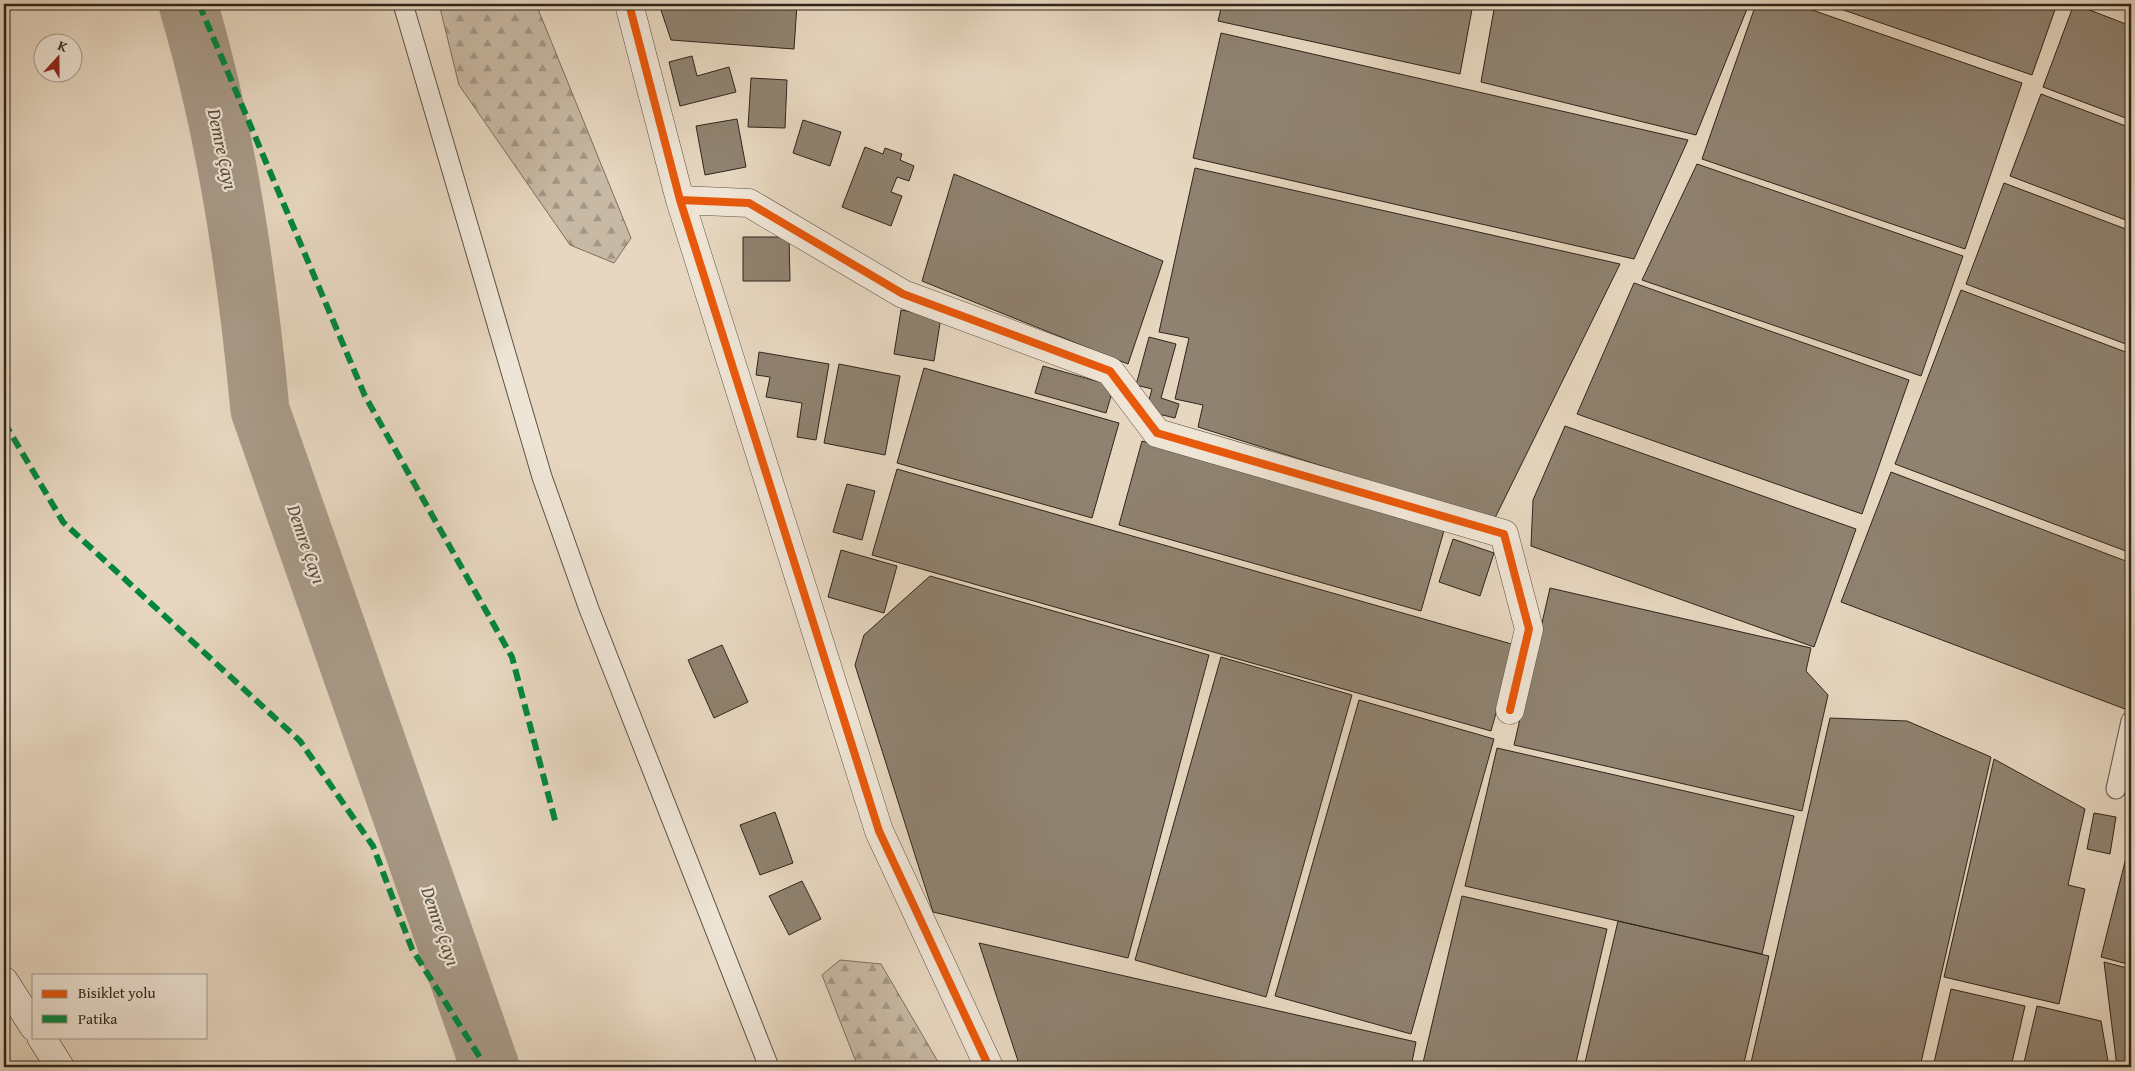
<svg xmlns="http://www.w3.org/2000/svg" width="2135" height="1071" font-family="'Gentium Book Plus',serif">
	<defs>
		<pattern id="forest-firs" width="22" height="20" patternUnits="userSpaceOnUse" patternTransform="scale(1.25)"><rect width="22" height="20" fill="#c8b9a4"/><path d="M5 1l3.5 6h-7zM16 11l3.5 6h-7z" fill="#a39685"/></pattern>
	</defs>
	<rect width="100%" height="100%" fill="#e7d7c0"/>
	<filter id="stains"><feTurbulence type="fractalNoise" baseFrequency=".004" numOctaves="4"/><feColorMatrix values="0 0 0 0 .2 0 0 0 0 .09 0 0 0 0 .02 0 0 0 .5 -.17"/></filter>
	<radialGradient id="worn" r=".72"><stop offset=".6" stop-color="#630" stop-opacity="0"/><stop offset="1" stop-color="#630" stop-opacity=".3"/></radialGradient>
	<path fill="url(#forest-firs)" stroke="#7c6f5f" d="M439,4h97l95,234 -17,25 -44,-18 -111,-160z
		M840,960l41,4 60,103h-83l-36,-92z"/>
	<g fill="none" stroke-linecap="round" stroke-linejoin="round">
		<path stroke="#a89a88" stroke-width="59" d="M188,4c39,132 59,269 72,406l230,657"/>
	</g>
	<path fill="#8f8270" stroke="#2f251a" d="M659,4h138l-3,45 -123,-9z
		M1222,4h251l-13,70 -242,-53z
		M1495,4h254l-53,131 -215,-53z
		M1756,4h39l227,79 -57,166 -263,-90z
		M1826,4h231l-25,71z
		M2074,4l57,22v94l-88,-33z
		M1221,33l467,107 -54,119 -441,-101z
		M692,56l5,20 32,-9 7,25 -56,14 -11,-44z
		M751,78l36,2 -2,48 -37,-1z
		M2041,94l90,34v94l-121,-46z
		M737,119l9,48 -41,8 -9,-49z
		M803,120l38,12 -11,34 -37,-13z
		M865,147l18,7 2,-6 17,6 -2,6 14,6 -5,15 -12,-4 -6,15 11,4 -11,30 -49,-19z
		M1697,164l266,92 -42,120 -279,-96z
		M1195,168l425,96 -126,256 -296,-93 5,-22 -28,-6 14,-61 -30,-6z
		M954,174l209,87 -35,103 -206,-83z
		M2004,183l127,48v115l-165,-62z
		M743,237h46l1,44h-47z
		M1634,283l275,97 -47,134 -285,-100z
		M1961,290l170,64v199l-236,-89z
		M901,310l40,7 -7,44 -40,-7z
		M1149,337l27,7 -15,54 18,6 -4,14 -29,-7 6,-22 -16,-4z
		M759,352l70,12 -13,76 -19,-3 5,-34 -36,-6 4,-20 -14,-2z
		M839,364l61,12 -15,79 -61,-12z
		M1043,366l71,20 -8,27 -71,-20z
		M924,368l195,55 -27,95 -195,-55z
		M1565,426l291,103 -42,118 -283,-101 2,-46z
		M1142,441l303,86 -24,84 -302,-86z
		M897,469l618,176 -24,86 -619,-176z
		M1891,472l240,91v129l-6,17 -284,-107z
		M847,484l28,7 -13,49 -29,-8z
		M1453,539l41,14 -14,43 -41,-14z
		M841,550l56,16 -13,47 -56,-16z
		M930,576l279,79 -81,303 -195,-46 -78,-247 9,-30z
		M1550,588l261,60 -5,23 22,24 -26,116 -288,-66z
		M722,645l26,57 -34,16 -26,-58z
		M1221,657l131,38 -86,302 -131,-37z
		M1359,700l135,39 -83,295 -136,-38z
		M1830,718l77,3 84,36 -71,310h-170z
		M1497,748l297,68 -32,138 -297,-68z
		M1994,759l91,50 -17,76 17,4 -26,115 -115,-27z
		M775,812l18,51 -33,12 -20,-50z
		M2094,813l22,4 -6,37 -23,-5z
		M2131,838v127l-30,-8z
		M802,881l19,38 -32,16 -20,-39z
		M1462,896l145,33 -32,138h-153z
		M1618,921l151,35 -26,111h-159z
		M979,943l437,99 -5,25h-391z
		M2104,962l27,7v98h-14z
		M1951,989l74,17 -14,61h-78z
		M2037,1006l64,15 8,46h-86z"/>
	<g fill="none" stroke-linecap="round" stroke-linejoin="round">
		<defs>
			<path id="lane" d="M403,4l139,473 47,132 180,458
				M2116,789l15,-68"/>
			<path id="street" d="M629,4l51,196 199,631 110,236
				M680,200l69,3 154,91 207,77 47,62 347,101 25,95 -19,81"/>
			<path id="secondary" d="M4,981l30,46
				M41,1037l19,30"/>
		</defs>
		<use href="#lane" stroke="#5d5244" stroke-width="21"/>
		<use href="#street" stroke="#5d5244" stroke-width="29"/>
		<use href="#secondary" stroke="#2f251a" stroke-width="29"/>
		<use href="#lane" stroke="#efe5d6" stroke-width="19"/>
		<use href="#street" stroke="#efe5d6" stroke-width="28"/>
		<use href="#secondary" stroke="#efe5d6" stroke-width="28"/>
		<path stroke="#00873e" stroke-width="6" stroke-dasharray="12 6" stroke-linecap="butt" d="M199,4l166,392 147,261 44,167
			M4,422l59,100 237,219 73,105 39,103 74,118"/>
		<defs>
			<path id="cycleway" d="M629,4l51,196 199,631 110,236
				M680,200l69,3 154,91 207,77 47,62 347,101 25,95 -19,81"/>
		</defs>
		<use href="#cycleway" stroke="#efe5d6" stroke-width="11"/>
		<use href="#cycleway" stroke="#e8590c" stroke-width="8"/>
	</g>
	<g text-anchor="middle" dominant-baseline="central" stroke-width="4.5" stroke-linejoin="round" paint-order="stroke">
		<g font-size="19" font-style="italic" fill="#594e40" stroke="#efe5d6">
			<text transform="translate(223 149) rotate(78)">Demre Çayı</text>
			<text transform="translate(307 544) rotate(71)">Demre Çayı</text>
			<text transform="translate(441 926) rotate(71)">Demre Çayı</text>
		</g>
	</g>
	<rect width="2135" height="1071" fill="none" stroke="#e7d7c0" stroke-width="20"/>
	<rect x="5" y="5" width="2125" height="1061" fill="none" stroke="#2f251a" stroke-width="2.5"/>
	<rect x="10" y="10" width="2115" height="1051" fill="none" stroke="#2f251a"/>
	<rect x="32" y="974" width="175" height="65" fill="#efe5d6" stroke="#a2988b"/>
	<rect x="42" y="990" width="25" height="8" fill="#e8590c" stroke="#a2988b"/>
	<text x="78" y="998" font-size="15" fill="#2f251a">Bisiklet yolu</text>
	<rect x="42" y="1015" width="25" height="8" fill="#00873e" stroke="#a2988b"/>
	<text x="78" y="1024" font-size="15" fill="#2f251a">Patika</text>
	<g transform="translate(58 58) rotate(21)"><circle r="24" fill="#efe5d6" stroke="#a2988b"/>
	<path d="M0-4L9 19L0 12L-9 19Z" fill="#8f2418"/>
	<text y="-8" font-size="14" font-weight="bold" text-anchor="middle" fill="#2f251a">K</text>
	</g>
	<rect width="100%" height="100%" filter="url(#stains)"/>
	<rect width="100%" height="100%" fill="url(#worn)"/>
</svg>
